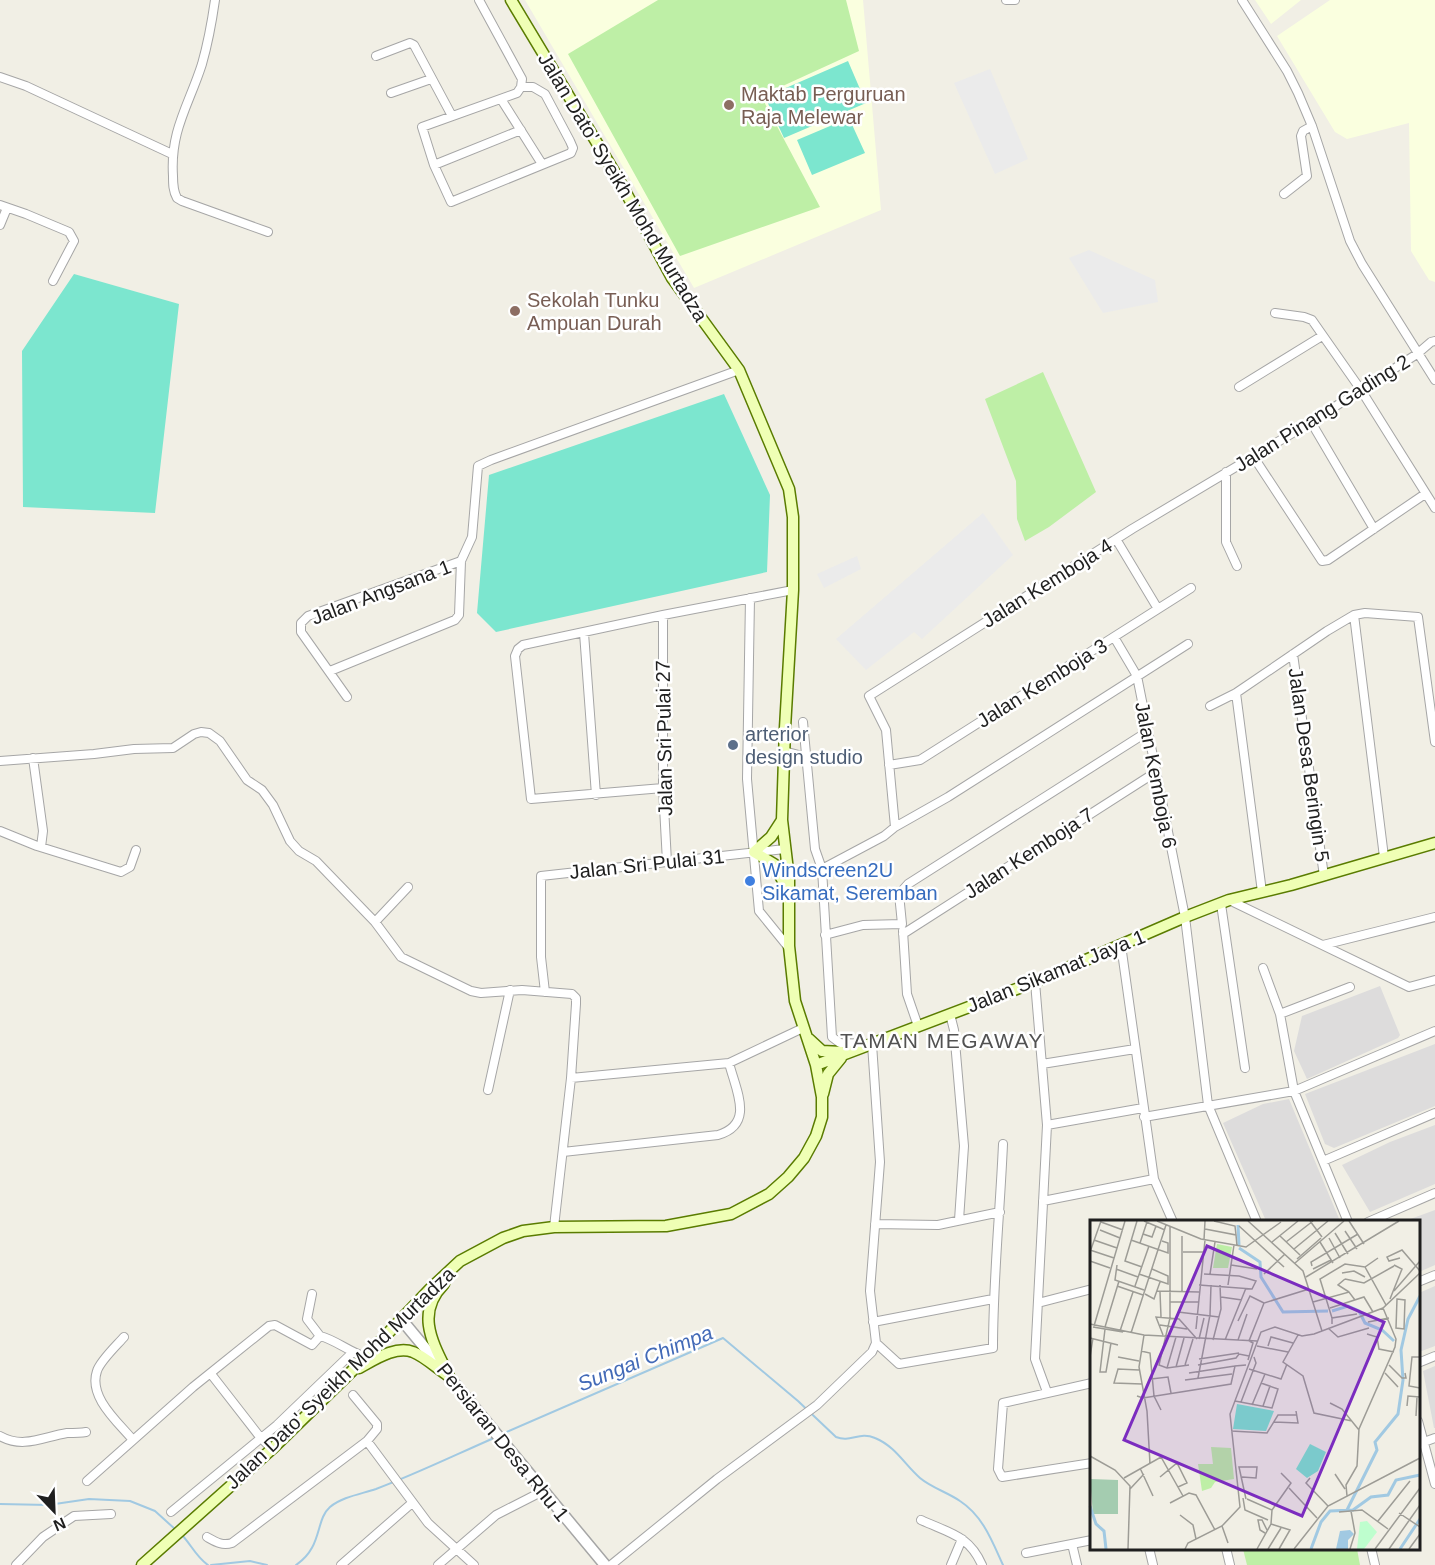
<svg xmlns="http://www.w3.org/2000/svg" width="1435" height="1565" font-family="Helvetica,sans-serif">
	<rect width="100%" height="100%" fill="#f1efe5"/>
	<path fill="#dddcdc" d="M1380,986l20,49 -2,3 -91,41 -13,-28 8,-35z
		M1435,1044v62l-101,42 -9,-4 -20,-50z
		M1289,1099l51,122h-74l-43,-98 40,-19z
		M1435,1125v59l-65,28 -28,-47 48,-23z
		M1435,1210v55l-16,7 -1,-50 -13,-1z
		M1435,1286v60l-16,6v-59z
		M1435,1366v62h-1l-11,-57z"/>
	<path fill="#faffdf" d="M525,0h338l18,210 -187,78z
		M1255,0h46l-30,24z
		M1330,0h105v282l-6,-2 -18,-29 -2,-128 -62,16 -12,-7 -58,-96z"/>
	<path fill="#beefa6" d="M658,0h188l13,51 -98,45 59,111 -140,49 -112,-202z
		M1043,372l53,120 -47,35 -24,14 -8,-22 -1,-38 -31,-82z
		M1243,1549h114l3,16h-113z"/>
	<path fill="#7ce6cf" d="M848,61l18,42 -82,35 -19,-41z
		M849,118l16,35 -53,22 -15,-35z
		M74,274l105,30 -24,209 -132,-6 -1,-156z
		M724,394l46,101 -3,77 -271,60 -19,-19 12,-138z"/>
	<path fill="#ebebeb" d="M990,69l38,90 -33,15 -41,-91z
		M1089,250l66,30 3,22 -55,11 -34,-55z
		M983,513l30,42 -91,84 -8,-7 -48,38 -30,-31z
		M857,556l4,13 -37,19 -7,-14z"/>
	<g fill="none" stroke-linecap="round" stroke-linejoin="round">
		<path stroke="#a1c9e2" stroke-width="2" d="M502,1434l221,-96 75,63 38,36c15,6 23,-6 39,1 20,8 30,27 45,40 12,10 27,14 40,23 23,15 32,40 43,64
			M0,1504l48,1 41,-6 41,2 25,10 21,19
			M181,1534c10,10 15,23 27,31
			M211,1565l39,-4 17,4
			M296,1565c27,-18 19,-45 34,-58 12,-10 31,-13 46,-18 40,-15 79,-34 118,-51"/>
		<defs>
			<path id="minor" d="M215,0c-3,21 -7,43 -13,64 -13,41 -32,66 -29,112 0,8 0,15 4,22l5,3 86,31
				M479,0l43,79 -1,8
				M1006,0h9
				M1242,0l45,71 11,22 14,33 38,115 12,23 73,116
				M376,56l34,-13 4,2 38,71
				M0,77l26,9 146,68
				M521,87h12l12,7 25,47 3,7 -2,5 -120,49 -17,-37 -12,-38 95,-34z
				M391,93l40,-14
				M501,99l41,65
				M434,165l87,-35
				M1284,194l23,-18 -6,-40 2,-5 9,-5
				M0,205l26,9 43,18 5,9 -21,40
				M0,225l7,-17
				M1275,313l29,4 8,3 49,70 74,118
				M1239,387l83,-51
				M1311,422l63,107
				M1253,456l69,105 6,-1 97,-66
				M1226,472v70l11,24
				M1116,539l42,70
				M750,598l-3,181 12,132 30,37
				M663,615v173l4,74
				M1354,615l30,242
				M584,633l12,162
				M1114,637l23,39 48,241 23,188 49,117
				M1293,654l31,222
				M330,671l125,-51 4,-5 2,-54 11,-24 6,-71 13,-6 248,-90
				M1236,693l26,199
				M347,697l-46,-65v-9l7,-7 153,-55
				M1210,706l26,-13 91,-62 27,-16 11,-2 53,4 17,125
				M784,751l22,6
				M33,758l10,73 -2,16
				M0,761l94,-7 40,-5 39,-1 21,-14 7,-2 8,1 11,8 27,39 15,10 11,15 17,36 9,10 17,10 59,61 26,35 70,34 10,2 41,-3 50,4 4,4v6l-5,74 -17,149
				M889,765l31,-5 271,-172
				M663,788l-132,11 -16,-143 3,-7 5,-4 140,-30 130,-25
				M895,827l53,-30 240,-153
				M0,831l37,15 84,26 9,-5 6,-17
				M822,869l62,-33 11,-9 -9,-97 -17,-34 263,-167 179,-107 106,-68 14,-12 4,-1
				M1229,900l180,87 26,-7
				M1221,904l24,164
				M375,922l33,-35
				M903,931l4,63 11,32
				M903,934l253,-162
				M825,935l38,-10 39,-1 -3,-30 9,-10 239,-152
				M1121,945l33,234 19,43
				M1323,945l112,-28
				M1263,968l17,46 14,77 54,131
				M1035,982l12,143 -12,234 12,33
				M545,992l-4,-35v-81l244,-27
				M950,1014l4,16 10,116 -5,74
				M1280,1014l70,-27
				M1042,1064l93,-15
				M571,1078l158,-15 74,-35
				M488,1090l22,-100
				M1144,1117l150,-26 141,-60
				M1047,1125l96,-17
				M563,1152l155,-17c37,-11 18,-44 11,-72
				M1323,1161l112,-48
				M1043,1201l111,-22
				M1368,1222l67,-29
				M875,1224l63,1 62,-13
				M1418,1282l17,-7
				M312,1294l-5,25 13,17
				M1038,1303l54,-14
				M873,1322l120,-23
				M124,1337c-7,8 -24,24 -27,34 -9,26 21,51 36,69
				M876,1343l23,21 94,-16c0,-68 7,-136 10,-204
				M1418,1363l17,-7
				M211,1374l49,63 12,12
				M1092,1383l-89,20 -5,66 4,8 90,-14
				M1418,1421l17,63
				M0,1436c23,13 43,1 67,-3 6,0 13,0 19,-1
				M367,1441l61,82 46,42
				M1424,1442l11,-4
				M87,1481l106,-94 76,-61 6,-1 37,20 8,-9c16,4 29,16 46,21
				M171,1512l106,-87 75,-72
				M921,1520c28,13 48,15 61,45
				M207,1537c9,5 15,9 25,6l135,-102 10,-12v-5l-24,-29
				M1072,1544l5,21
				M1149,1548l4,17
				M1226,1548l4,17
				M1371,1548l4,17
				M1026,1553l66,-13
				M16,1565l27,-28 31,-21 37,-2
				M341,1565l71,-62
				M438,1565l58,-50 47,-24
				M611,1565l106,-86 100,-74 55,-53 4,-9 -6,-52 10,-129 -8,-118 -32,-1 -8,-6 -10,-168 -7,-20 -12,-127
				M951,1565l11,-26"/>
			<path id="tertiary" d="M401,1319l204,246"/>
			<path id="secondary" d="M782,820l-11,17 -17,15 20,12 12,23
				M809,1039l13,12 20,1
				M816,1065l219,-83 150,-65 44,-17 62,-15 144,-42
				M823,1094l5,-20 13,-16
				M444,1284c-30,30 -10,61 5,92
				M359,1368c15,-8 37,-23 54,-16 11,4 26,18 36,24
				M142,1565l130,-116 80,-78 78,-82 30,-28 43,-23 20,-7 31,-4 112,-1 65,-12 38,-20 19,-17 16,-19 12,-22 6,-19v-20l-6,-32 -21,-64 -6,-55v-67l-7,-59 3,-92 8,-138v-73l-4,-28 -50,-119 -67,-92 -54,-100 -107,-178"/>
		</defs>
		<use href="#minor" stroke="#a6a6a6" stroke-width="10"/>
		<use href="#tertiary" stroke="#a6a6a6" stroke-width="13"/>
		<use href="#secondary" stroke="#5a7c00" stroke-width="13"/>
		<use href="#minor" stroke="#fff" stroke-width="8"/>
		<use href="#tertiary" stroke="#fff" stroke-width="10"/>
		<use href="#secondary" stroke="#efffb5" stroke-width="10"/>
	</g>
	<g fill="#8d6e63" stroke="#fff" stroke-width="2">
		<circle cx="729" cy="105" r="6"/>
		<circle cx="515" cy="311" r="6"/>
	</g>
	<circle fill="#5c6f8a" stroke="#fff" stroke-width="2" cx="733" cy="745" r="6"/>
	<circle fill="#3f7fe0" stroke="#fff" stroke-width="2" cx="750" cy="881" r="6"/>
	<g text-anchor="middle" dominant-baseline="central" stroke-width="5" stroke-linejoin="round" paint-order="stroke">
		<g font-size="20" fill="#785e54" stroke="#fff" text-anchor="start">
			<text x="741" y="94">Maktab Perguruan<tspan x="741" dy="23">Raja Melewar</tspan></text>
			<text x="527" y="300">Sekolah Tunku<tspan x="527" dy="23">Ampuan Durah</tspan></text>
		</g>
		<g font-size="20" fill="#1f1f1f" stroke="#fff">
			<text transform="translate(623 187) rotate(59)">Jalan Dato' Syeikh Mohd Murtadza</text>
			<text transform="translate(1322 413) rotate(-32)">Jalan Pinang Gading 2</text>
			<text transform="translate(1047 583) rotate(-32)">Jalan Kemboja 4</text>
			<text transform="translate(381 592) rotate(-21)">Jalan Angsana 1</text>
			<text transform="translate(1042 683) rotate(-32)">Jalan Kemboja 3</text>
			<text transform="translate(664 738) rotate(-91)">Jalan Sri Pulai 27</text>
			<text transform="translate(1309 765) rotate(82)">Jalan Desa Beringin 5</text>
			<text transform="translate(1156 775) rotate(79)">Jalan Kemboja 6</text>
			<text transform="translate(1029 853) rotate(-33)">Jalan Kemboja 7</text>
			<text transform="translate(647 864) rotate(-6)">Jalan Sri Pulai 31</text>
			<text transform="translate(1056 971) rotate(-22)">Jalan Sikamat Jaya 1</text>
			<text transform="translate(340 1378) rotate(-44)">Jalan Dato' Syeikh Mohd Murtadza</text>
			<text transform="translate(503 1442) rotate(51)">Persiaran Desa Rhu 1</text>
		</g>
		<g font-size="20" fill="#4e5e75" stroke="#fff" text-anchor="start">
			<text x="745" y="734">arterior<tspan x="745" dy="23">design studio</tspan></text>
		</g>
		<g font-size="20" fill="#366cbe" stroke="#fff" text-anchor="start">
			<text x="762" y="870">Windscreen2U<tspan x="762" dy="23">Sikamat, Seremban</tspan></text>
		</g>
		<g font-size="21" letter-spacing="1.5" fill="#525252" stroke="#fff">
			<text x="942" y="1040">TAMAN MEGAWAY</text>
		</g>
		<g font-size="21" font-style="italic" fill="#436ab7" stroke="#fff">
			<text transform="translate(645 1358) rotate(-22)">Sungai Chimpa</text>
		</g>
	</g>
	<g transform="translate(1090 1220)">
		<rect width="330" height="330" fill="#f1efe5"/>
		<path d="M127,24l15,3 -4,21h-15zM121,227l20,1 3,31 -19,3 -4,6 -9,3 -4,-27h15z" fill="#beefa6"/>
		<path d="M0,259l28,1v34h-25z" fill="#a4ccb0"/>
		<path d="M277,301l10,11 -13,17h-7l3,-27z" fill="#befece"/>
		<path d="M147,184l37,7 -8,20 -33,-2zM220,224l16,8 -8,19 -11,7 -11,-9z" fill="#7ce6cf"/>
		<path d="M260,310l4,4 -6,6v9h-12l4,-18z" fill="#a1c9e2"/>
		<path fill="none" stroke="#a1c9e2" stroke-width="3" d="M148,5l1,20M149,28l21,14 1,15 22,35 45,-1M242,91l16,-5 11,5 6,12 17,7 12,11M0,286l6,18 8,7 2,18M257,290l30,-60 -2,-8 23,-28 5,-34 -2,-30 7,-31 12,-23M221,329l10,-27 9,-11 23,-1 18,-13 17,-2 8,-15 24,-5M310,329l20,-30"/>
		<path fill="none" stroke="#9d9c96" stroke-width="1.5" d="M47,1l-12,40 17,6M54,1l21,9M67,1l44,18 45,8 35,-25M124,1l21,5 1,9M158,1l55,50 19,60M220,1l12,16M259,1l15,23M11,2l22,8M80,6v92l-11,47 8,3 22,-3M149,6l45,41M115,9l31,6 1,11M10,10l20,8M255,11l12,18M245,13l13,21M53,14l9,3 4,-11M92,16v56M190,16l20,19M239,18l11,20M4,20l23,8M41,20l37,13v-10l-6,-2M114,20l1,-19M182,22l26,-21M196,22l27,-21M230,22l13,21M50,23l7,-21M204,29l34,-28M0,30l24,8M0,32l11,-31M93,32h20M310,38l-11,3 -2,-4 15,-7 18,21M207,39l24,-21M0,41l20,7M205,43l49,-42M27,45l-2,15 29,10M141,45l26,4M222,46l-1,-4 47,-28M275,47l21,38M26,49l22,8M223,49l18,-9M252,53l12,-2 11,6M49,54l29,10v-8l-16,-7M120,54l5,-32M174,54l21,-20M216,57l93,-56M255,59l19,4 30,-17M255,59l-7,6 11,7M109,65l53,4 4,-8 -17,-5 -35,-2M138,65l6,-40M27,66l26,9M45,66l14,-40M67,71l42,1M304,71l26,-30M70,72l1,25M55,74l9,5 6,-17M131,77l21,3M300,79l12,-30 -8,-4M307,79l8,1 -1,29 -8,-1zM80,82h29M223,82l36,-10 6,8M240,88l34,-11 9,15M88,92l41,5M242,98l-12,-39 25,-15 20,3 13,-9M148,101l12,-25 14,7M278,102l21,-4M0,104l54,11 113,6M242,104v-6l25,-4M70,105l27,4M4,106l31,-105M3,107l30,5M15,107l14,-46M238,108l10,9 31,-9M15,109l-5,43h6l5,-29M106,109l9,-89M30,111l13,-39M41,113l35,-108M277,114l10,3 2,12 15,3M54,115l-5,32 8,44 3,53M73,115l-7,-18 23,2 18,20M208,115l-15,27 20,14 11,37 38,8M0,118l28,7M109,119l5,-21M123,120l8,-31 -1,-24M135,120l21,-52M148,120l9,-26M167,126l31,6M178,126l3,-9 22,6M51,131l9,2 4,43 7,14M0,137l3,-19M28,137l21,4M330,137h-8l-3,29 11,2M109,139l40,-6M158,140l5,-17 -4,-2 15,-38 45,-14M95,145l8,-26M108,145l38,-7 3,-4 10,2M299,145l13,13h4l-1,-5M86,147l8,-29M77,148l9,-31M159,149l32,10 6,-15M49,150l-21,-1 -4,14 28,1M99,153l46,-7M295,153l13,14M108,158l12,-63 1,-30M61,159l17,-2 3,16M95,160l47,-6M47,176l6,2 88,-14 4,-18 11,-1M145,181l37,7 6,-19 -17,-6M151,182l15,-39 -2,-6M240,183l12,6 17,21M162,185l13,-31M173,186l7,-20M317,186l1,-10 12,1M326,196l1,-19M184,202l24,1 -2,-12M141,211l36,2 11,-18h18M0,236l25,14 15,16 -2,63M50,248l13,28M245,254l10,15M70,257l17,-14 10,20 -9,4M152,257l14,1 1,-11h-18l7,32M34,258l37,-21 22,39M220,258l-4,5 22,23M199,268l28,30M40,269l14,-15M257,276l-1,-11 11,-19 2,-37 36,-82 1,-8 -13,-31M153,278l2,12 23,10M157,279l25,11 -1,14 -14,25M80,283l19,-10 7,2 19,35M182,290l19,-27 -10,-10M249,292l23,-2 26,19M309,293l21,14M90,295l13,10 3,14M288,301l32,-40M181,304l19,6 -11,19M132,306l6,17M175,313l-5,-3 -2,-10h4l5,10M95,329l3,-6 34,-17 18,-19 -10,-93 31,-82 14,-5 27,9 12,-2 69,-26 37,-35M178,329l13,-21M204,329l34,-43 92,-48M260,329l5,-16 -4,-22M285,329l45,-61M299,329l31,-44M319,329l11,-15"/>
		<path fill="#7b2cbf" fill-opacity="0.15" stroke="#7b2cbf" stroke-width="3" d="M117,26l177,76 -82,194 -178,-76z"/>
		<rect width="330" height="330" fill="none" stroke="#1f1f1f" stroke-width="3"/>
	</g>
	<g transform="translate(54 1511) rotate(157)" stroke="#ffffff" stroke-width="4.5" paint-order="stroke">
	<path d="M0-4.5L10 22L0 15L-10 22Z" fill="#1f1f1f"/>
	<text y="-9" font-size="16" font-weight="bold" text-anchor="middle" fill="#1f1f1f">N</text>
	</g>
</svg>
